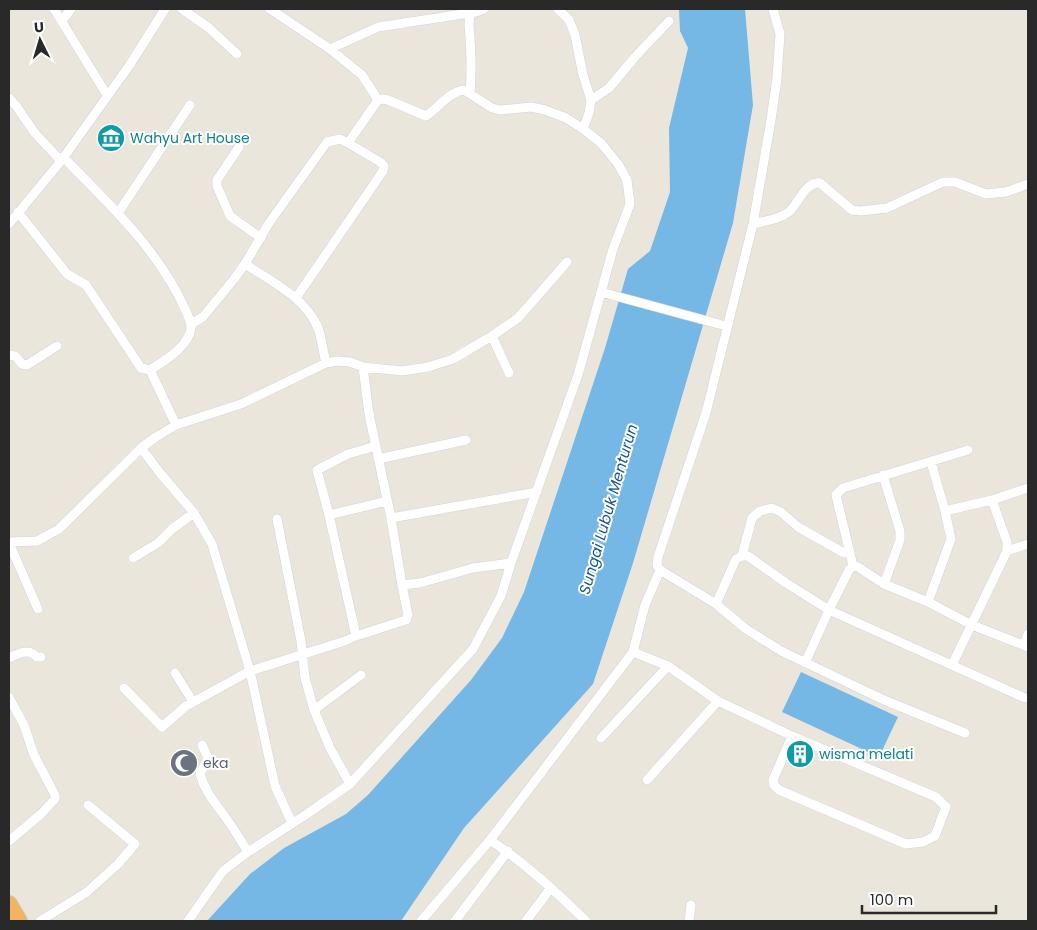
<svg xmlns="http://www.w3.org/2000/svg" width="1037" height="930" font-family="Poppins,sans-serif">
	<rect width="100%" height="100%" fill="#eae6dc"/>
	<path fill="#75b8e6" d="M679,9h66l8,96 -20,118 -100,340 -40,121 -129,144 -63,93h-194l43,-47 34,-26 62,-34 22,-19 103,-115 31,-42 22,-46 81,-244 23,-79 22,-18 20,-59 -1,-64 19,-80 -8,-17z
		M801,672l97,45 -19,40 -97,-45z"/>
	<g fill="none" stroke-linecap="round" stroke-linejoin="round">
		<defs>
			<path id="street" d="M54,9l53,86
				M182,9l27,19 28,26
				M270,9l60,40 48,-22 98,-15 8,-3
				M469,9c2,5 0,10 0,16 2,22 3,45 1,68
				M558,9l11,11 6,15 8,40 8,25 -2,13 -6,16
				M773,9l7,25 -3,44 -6,42 -18,104 -47,189 -48,144 -1,8 3,5 56,34 30,25 35,22 103,49 81,33
				M62,21l9,-12
				M330,49l32,26 16,25
				M9,98l8,9 17,25 27,29
				M591,100l18,-12 26,-31 34,-36
				M239,147l-22,33v6l13,30 31,22
				M18,212l49,62 19,11 55,83 9,2c14,-9 40,-24 41,-43 0,-6 -4,-13 -6,-18 -27,-60 -77,-106 -122,-152
				M118,213l72,-108
				M9,224l52,-63 68,-95 36,-57
				M753,224c11,-3 28,-5 37,-13 9,-9 16,-30 30,-28l32,27 9,1 26,-3 56,-26h12l31,12 20,-2 22,-8
				M245,264c26,17 61,34 73,64 4,11 5,24 8,35
				M601,292l125,34
				M296,298l87,-127 1,-5 -4,-4 -32,-19 30,-43 5,-1 5,1 38,16c12,-8 23,-24 38,-26l28,18 8,2 31,-3 14,3 21,8 17,11 18,14 17,21 9,16 3,24 -17,45 -35,126 -67,188 -38,5 -53,15 -18,2 -11,-67 -22,-104 -6,-47
				M191,324l12,-7 31,-38 11,-15 24,-41 58,-81 13,-3 8,4
				M492,336l17,37
				M9,355l6,1 7,8 5,1 30,-19
				M150,370l26,55
				M141,448l19,25 34,40 18,31 38,127 25,115 17,37
				M378,459l88,-19
				M883,475l17,56v9l-16,44
				M945,511l47,-11 36,-12
				M329,515l-12,-45 31,-16 28,-8
				M391,518l146,-26
				M9,542l28,-1 22,-12 82,-81 15,-11 20,-12 65,-21 85,-41 11,-2 13,1 13,5 39,4 26,-4 25,-8 39,-23 26,-18 49,-56
				M9,543l29,66
				M1007,551l21,-7
				M742,556h6l38,27 43,27 196,88
				M133,558l25,-15 14,-14 22,-16
				M853,566l-17,-71 7,-7 125,-38
				M928,602l23,-63 -6,-28 -14,-49
				M716,604l20,-45 6,-3 10,-38 8,-7 12,-3 9,4 17,15 46,26 5,-2
				M356,636l50,-16 2,-5 -6,-30
				M1024,645l4,-11
				M633,652l35,14 50,35 74,35 144,61 10,10 -11,29 -12,6 -17,2 -127,-54 -5,-5 -1,-5 19,-44
				M9,658c10,-5 20,-10 28,-1h4
				M805,663l24,-53 20,-40 4,-4 5,1 26,17 44,18 44,23 56,22
				M952,665l55,-114v-9l-15,-42
				M175,673l18,29
				M124,688l38,39 24,-21 64,-35 95,-30 11,-5 -27,-121 58,-14
				M9,697l15,28 10,30 21,40v4l-14,15 -32,27
				M314,710l47,-35
				M601,738l67,-72
				M202,745l6,13 -8,16c5,18 16,30 26,44 8,11 15,23 22,34
				M647,780l71,-79
				M350,784l123,-135 28,-53 10,-33
				M490,840c35,23 66,52 96,81
				M40,921l47,-29 31,-28 17,-20 -47,-39
				M188,921l35,-50 25,-19 59,-38 43,-30 -20,-36 -16,-38 -9,-32 -4,-37 -24,-122
				M421,921l69,-81 143,-188 12,-47 15,-35
				M455,921l53,-70
				M526,921l24,-32
				M689,921l2,-16"/>
			<path id="highway" d="M9,904l10,17"/>
		</defs>
		<use href="#street" stroke="#d1d2e1" stroke-width="10"/>
		<use href="#highway" stroke="#c7c7c7" stroke-width="18"/>
		<use href="#street" stroke="#fff" stroke-width="9"/>
		<use href="#highway" stroke="#f3b45e" stroke-width="16"/>
	</g>
	<defs>
		<symbol id="museum-disc" viewBox="-11 -11 22 22"><circle r="9.5" fill="#0f9aa8" stroke="#fff"/><path d="M0-6L6-3V-2H-6V-3ZM-5-1h2V3h-2ZM-1-1h2V3h-2ZM3-1h2V3H3ZM-6 4H6V6H-6Z" fill="#fff"/></symbol>
		<symbol id="building-disc" viewBox="-11 -11 22 22"><circle r="9.5" fill="#0f9aa8" stroke="#fff"/><path d="M-4-6H4V6H1V3H-1V6H-4ZM-2.5-4.3h1.7v1.8h-1.7ZM.8-4.3h1.7v1.8H.8ZM-2.5-1h1.7V.8h-1.7ZM.8-1h1.7V.8H.8Z" fill="#fff"/></symbol>
		<symbol id="mosque-disc" viewBox="-11 -11 22 22"><circle r="9.5" fill="#6b7280" stroke="#fff"/><path d="M3.5-4.9A6 6 0 1 0 3.5 4.9A5 5 0 1 1 3.5-4.9Z" fill="#fff"/></symbol>
	</defs>
	<g fill-rule="evenodd">
		<use href="#museum-disc" x="95" y="122" width="32" height="32"/>
		<use href="#building-disc" x="784" y="738" width="32" height="32"/>
		<use href="#mosque-disc" x="168" y="747" width="32" height="32"/>
	</g>
	<g text-anchor="middle" dominant-baseline="central" stroke-width="4" stroke-linejoin="round" paint-order="stroke">
		<g font-size="14" fill="#0d838f" stroke="#fff" text-anchor="start">
			<text x="130" y="138">Wahyu Art House</text>
			<text x="819" y="754">wisma melati</text>
		</g>
		<g font-size="14" fill="#5b616d" stroke="#fff" text-anchor="start">
			<text x="203" y="763">eka</text>
		</g>
		<g font-size="15" font-style="italic" fill="#165490" stroke="#fff">
			<text transform="translate(608 509) rotate(-74)">Sungai Lubuk Menturun</text>
		</g>
	</g>
	<rect width="1037" height="930" fill="none" stroke="#292929" stroke-width="20"/>
	<g transform="translate(40 40) rotate(355)" stroke="#ffffff" stroke-width="4" paint-order="stroke">
	<path d="M0-4L9 19L0 12L-9 19Z" fill="#292929"/>
	<text y="-8" font-size="14" font-weight="bold" text-anchor="middle" fill="#292929">U</text>
	</g>
	<path d="M862 905v8h134v-8" fill="none" stroke="#292929" stroke-width="2.5"/>
	<text x="870" y="905" font-size="15" fill="#292929" stroke="#ffffff" stroke-width="4" paint-order="stroke">100 m</text>
</svg>
